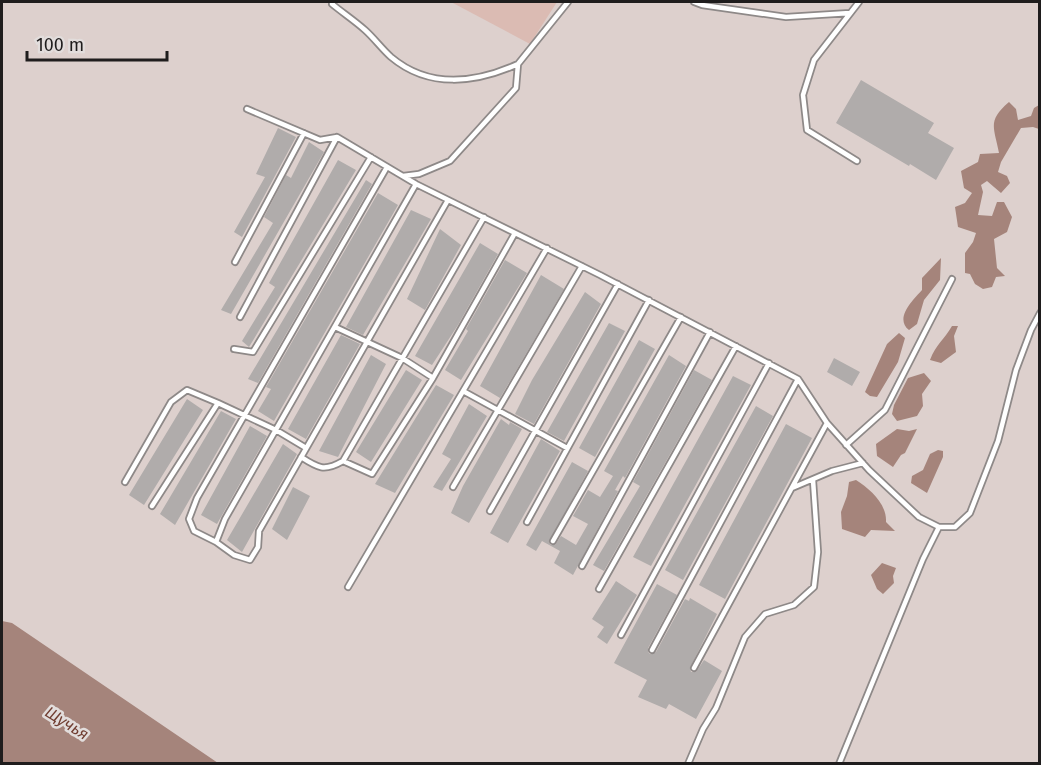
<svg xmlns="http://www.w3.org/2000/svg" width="1041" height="765" font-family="'Fira Sans',sans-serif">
	<rect width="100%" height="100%" fill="#e2dddc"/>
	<path fill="#ddd0cd" d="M2,2h1037v761h-1037z"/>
	<path fill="#dbbbb3" d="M451,2h106l-27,42z"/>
	<path fill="#a5847b" d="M1009,102l7,7 2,11 13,-4 3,-8 5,-3v24l-6,-2 -12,1 -20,34 -3,10 9,4 3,7 -9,10 -14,-12 -6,4 2,7 -5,23 14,1 5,-14h7l8,15 -5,15 -13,7 3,29 8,8 -9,1 -4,10 -9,2 -8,-5 -5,-10 -5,-1v-20l8,-11 3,-9 -18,-6 -3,-20 10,-4 7,-10 -8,-5 -3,-17 17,-9 2,-8 19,-1c-5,-26 -12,-32 10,-51z
		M941,258l-1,22 -16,20 -7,24 -8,6c-15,-12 4,-30 13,-40v-12z
		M952,326h6l-4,10 2,16 -15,11 -11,-3c6,-16 14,-20 22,-34z
		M899,333l6,5 -7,24 -21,35 -7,-1 -5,-4 22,-48z
		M924,373l7,8 -9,13 1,12 -6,10 -20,5 -5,-7 2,-9 14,-27z
		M897,429l12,2 8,-2 -12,24 -4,2 -8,12 -16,-11 -1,-12z
		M938,450l5,1v6l-16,36 -16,-10 1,-7 11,-6 7,-16z
		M856,480c14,9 31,24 30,42l9,9 -24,-1 -6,7 -23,-8 -1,-17 6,-16 2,-14z
		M882,563l14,5 -3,8 1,7 -11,11 -6,-5 -6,-14z
		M2,621l10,2 206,140h-216z"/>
	<path fill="#b0acab" d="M861,80l73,43 -6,10 26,15 -18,32 -26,-16 -1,2 -73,-43z
		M278,128l18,9 -54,100 -8,-5 31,-55 -9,-3z
		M309,142l15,10 -93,162 -10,-4 52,-87 -9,-6 22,-42 5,3z
		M338,160l18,10 -107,177 -7,-6 33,-54 -6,-4z
		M366,180l6,4 -114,199 -10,-4z
		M378,193l20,12 -124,216 -16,-10 13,-22 -5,-2z
		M411,210l20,9 -68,116 -17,-8z
		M440,229l21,16 -36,65 -18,-11z
		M480,243l18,11 -40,71 -26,40 -17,-9z
		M505,260l22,13 -66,107 -16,-10 23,-39 -2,-2z
		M541,275l23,14 -64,109 -20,-12z
		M585,292l16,12 -67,120 -19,-10 17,-34z
		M609,323l16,8 -61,110 -17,-9z
		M341,335l19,9 -54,95 -18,-10z
		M639,340l16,9 -60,108 -16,-9z
		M371,355l15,9 -48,93 -19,-6z
		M669,355l17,11 -61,112 -2,-2 -8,14 3,1 -45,84 -19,-12 6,-12 -18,-10 -6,10 -10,-6 46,-83 16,9 -39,71 2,3h4l6,-9 15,9 12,-21 -15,-8 15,-26 12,7 13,-21 -9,-5z
		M834,358l26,14 -8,14 -25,-14z
		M406,370l16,10 -51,82 -15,-10z
		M694,370l18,10 -108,191 -11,-6 47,-79 -7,-4z
		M733,376l18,9 -100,181 -18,-9z
		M436,385l18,10 -59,98 -20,-9z
		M187,399l16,11 -59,95 -15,-10z
		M469,404l18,12 -45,75 -9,-4 18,-28 -9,-5z
		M756,406l17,10 -90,164 -18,-10z
		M221,411l15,8 -61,106 -15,-11z
		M501,419l8,6 1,-3 12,7 -53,94 -18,-10 12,-27z
		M786,424l26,14 -87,161 -26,-14z
		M250,426l17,10 -50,88 -16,-9z
		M541,439l19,12 -52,92 -18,-10z
		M283,444l14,10 -55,98 -15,-12z
		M293,487l17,9 -23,44 -15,-11z
		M616,581l21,14 -30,49 -10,-7 7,-10 -12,-8z
		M657,584l20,11 -29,53v4l2,2 6,-2 29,-53 4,2 1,-3 27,16 -27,54 1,4h5l8,-12 18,11 -26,48 -27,-15 -3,5 -28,-12 9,-17 -33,-17z"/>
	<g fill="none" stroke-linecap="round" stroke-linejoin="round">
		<defs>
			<path id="service" d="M333,2l-1,2c11,9 23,17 33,26 9,8 17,19 26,27 38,32 85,26 127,7
				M694,2l8,3 84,12 64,-4
				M247,109l73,31 17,-3 79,47 184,91 198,104 29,44 42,47 50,47 20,10h16l15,-14 28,-72 18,-71 15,-40 9,-17
				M857,161l-50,-31 -4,-35 11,-35 45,-58
				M387,167l-190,331 -8,21 5,12 22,11 9,-23 191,-335
				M403,176l16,-2 31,-13 66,-73 2,-24 50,-62
				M235,262l69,-129
				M240,317l97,-180
				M335,327l67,31 31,20
				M234,349l19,3 118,-195
				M463,391l104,57
				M846,445l39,-35 67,-131
				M301,457c17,11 23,15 42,4l29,13 61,-96 82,-145
				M343,461l141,-244
				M125,482l46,-80 16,-12 31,13
				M453,487l129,-221
				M792,488l40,-17 31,-8
				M152,506l66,-103 58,27 30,18
				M490,511l128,-227
				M527,522l122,-222
				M553,541l128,-224
				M216,542l18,13 16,5 8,-13 1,-16 189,-331
				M582,566l128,-234
				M348,587l199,-339
				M599,589l137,-243
				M621,635l148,-272
				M652,650l146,-271
				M694,668l133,-245
				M688,764l15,-35 13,-21 29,-71 20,-23 29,-9 20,-18 4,-35 -5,-72
				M839,764l84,-205 16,-32"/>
		</defs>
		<use href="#service" stroke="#8e8988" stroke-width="8"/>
		<use href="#service" stroke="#fff" stroke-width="4.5"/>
	</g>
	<g text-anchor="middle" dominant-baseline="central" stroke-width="5" stroke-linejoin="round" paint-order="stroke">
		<g font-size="16" font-style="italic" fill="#713e32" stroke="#e2dddc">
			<text transform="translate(67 723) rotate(32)">Щучья</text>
		</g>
	</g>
	<rect width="1041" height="765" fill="none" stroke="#1f1d1d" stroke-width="6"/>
	<path d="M27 51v9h140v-9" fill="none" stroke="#1f1d1d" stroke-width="3"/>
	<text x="36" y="51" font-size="18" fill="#1f1d1d" stroke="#e2dddc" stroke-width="4.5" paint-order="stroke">100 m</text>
</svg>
